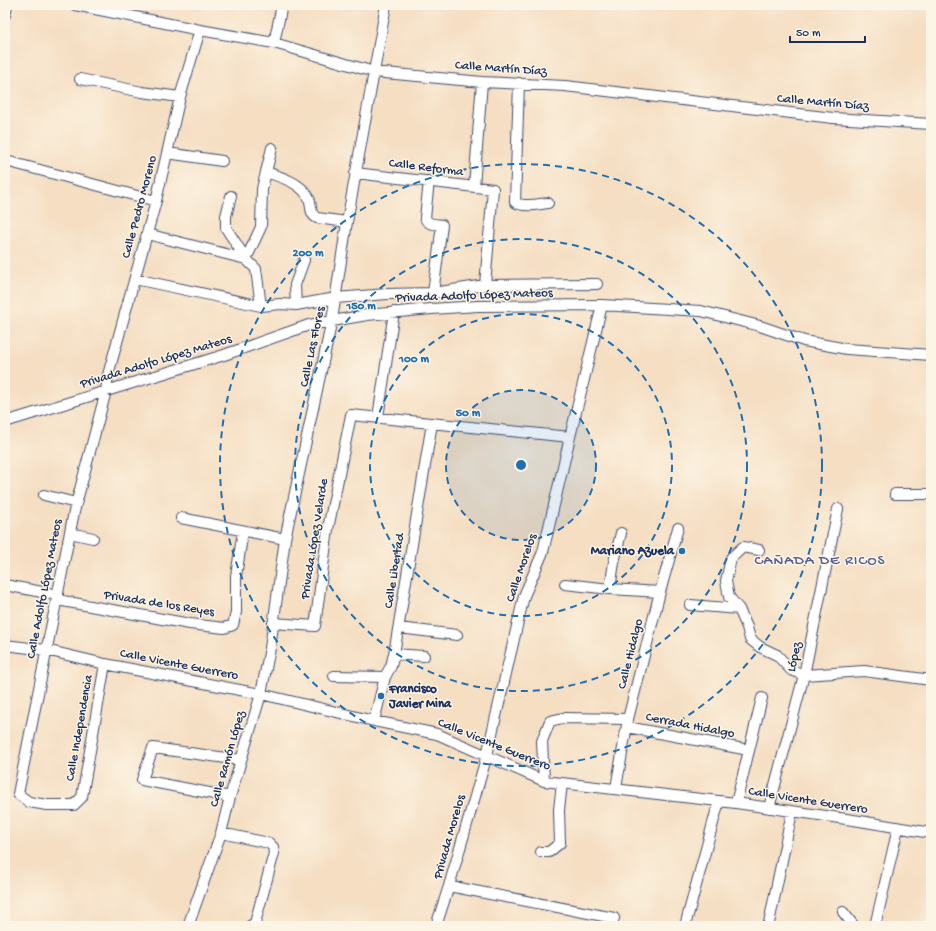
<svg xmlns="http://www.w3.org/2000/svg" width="936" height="931" font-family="'Gochi Hand',sans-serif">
	<rect width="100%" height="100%" fill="#fcf5e5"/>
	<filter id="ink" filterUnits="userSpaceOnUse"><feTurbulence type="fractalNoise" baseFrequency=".025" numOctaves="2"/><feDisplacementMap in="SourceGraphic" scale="8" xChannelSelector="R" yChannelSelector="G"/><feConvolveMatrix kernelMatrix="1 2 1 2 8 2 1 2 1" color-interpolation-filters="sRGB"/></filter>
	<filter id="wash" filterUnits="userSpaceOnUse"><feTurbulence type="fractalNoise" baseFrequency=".012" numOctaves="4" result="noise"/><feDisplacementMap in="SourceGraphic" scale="16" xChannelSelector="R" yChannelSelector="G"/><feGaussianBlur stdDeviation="0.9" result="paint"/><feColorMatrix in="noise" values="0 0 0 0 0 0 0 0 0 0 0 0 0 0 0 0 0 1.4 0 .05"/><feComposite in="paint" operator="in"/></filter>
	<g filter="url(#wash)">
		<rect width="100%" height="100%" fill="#f5dec2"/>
	</g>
	<g filter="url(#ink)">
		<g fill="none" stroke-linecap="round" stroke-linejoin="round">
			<defs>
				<path id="lane" d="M5,923l14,3"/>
				<path id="street" d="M75,5l125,25 74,13 100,29 108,10 83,4 268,32 98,6
					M5,15l2,-10
					M274,43l8,-38
					M80,79l62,13 38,5
					M519,83l-4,119c8,6 24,2 33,1
					M272,148l-6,24c15,5 33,10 42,24 5,8 0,17 9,22l30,4
					M167,153l55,8
					M6,161l150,40
					M355,173l138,16 -8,96
					M429,181l-4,37c3,7 10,6 17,7l-9,68
					M474,187l8,-105
					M231,196l-5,20v12l20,31
					M147,234l99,25
					M135,279l126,27 19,-2 16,1 40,-7 51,-4 46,-1 52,-8 112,-1
					M296,305l-1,-20 9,-25
					M261,306l-5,-37 -10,-10 15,-32 1,-38 4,-17
					M378,417l16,-105
					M5,422l219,-67 85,-30 58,-10 64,-6 47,-3 124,-1 99,6 59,15 44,15 43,8 84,6
					M895,494h36
					M44,495l32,8
					M181,518l104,21
					M70,533l23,5
					M565,584l45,5 50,3
					M5,585l53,10
					M610,589l4,-27 7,-29
					M57,600l133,24 34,4 9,-3 3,-13v-36l7,-45
					M690,605l49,4 8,18 3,12 10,8 17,8 14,15 13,5 60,-4 67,9
					M739,609l-10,-12 -3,-16 5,-23 12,-11 16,3
					M273,623l42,3 13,-97 23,-114 219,22
					M399,628l58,7
					M5,645l41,5 59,14 156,30 113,27 63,13 107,47 192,22 124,18 71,12
					M394,654l30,2
					M105,664l-23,133 -8,8h-27l-18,-3 -11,-8 56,-282 32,-121 2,-16 48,-174 24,-104 20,-67
					M334,676l51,1
					M374,721l11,-44 6,-11 3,-12 38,-231
					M627,727l122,23
					M544,781l-2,-40 8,-20 13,-3 65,1
					M616,788l12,-69 32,-127 18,-64
					M230,797l-88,-17 11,-32 88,12
					M736,803l26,-105
					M769,808l35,-133 34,-166
					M221,833l48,10 4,4 1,6 -19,70 -5,3
					M541,852h8l11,-9 -1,-33 3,-27
					M449,886l165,32 -3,8
					M843,912l11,14
					M769,923l23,-111
					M188,926l33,-93 9,-36 31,-103 9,-46 15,-109 47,-219 15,-98 39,-217
					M436,926l13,-40 38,-131 37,-159 19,-44 27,-115 32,-132
					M685,926l34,-125
					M875,926l23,-98"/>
			</defs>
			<use href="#lane" stroke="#3c496d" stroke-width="6"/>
			<use href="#street" stroke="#3c496d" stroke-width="12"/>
			<use href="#lane" stroke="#fff" stroke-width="5"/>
			<use href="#street" stroke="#fff" stroke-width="10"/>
		</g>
	</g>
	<circle cx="521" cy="465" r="75" fill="#1f6fb2" fill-opacity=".12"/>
	<g fill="none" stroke="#1f6fb2" stroke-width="2" stroke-dasharray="7 5">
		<circle cx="521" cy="465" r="75"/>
		<circle cx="521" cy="465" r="151"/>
		<circle cx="521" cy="465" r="226"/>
		<circle cx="521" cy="465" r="301"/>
	</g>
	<g fill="#1f6fb2" stroke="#fcf5e5" stroke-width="1.5">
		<circle cx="682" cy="551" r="4"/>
		<circle cx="381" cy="696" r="4"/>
	</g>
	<g text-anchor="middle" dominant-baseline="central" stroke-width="3" stroke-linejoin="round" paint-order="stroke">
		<g font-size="13" fill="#1b2f5e" stroke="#fcf5e5">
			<text transform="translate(501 69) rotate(4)">Calle Martín Díaz</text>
			<text transform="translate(823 103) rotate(5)">Calle Martín Díaz</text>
			<text transform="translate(426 168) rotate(7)">Calle Reforma</text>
			<text transform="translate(140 207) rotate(-75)">Calle Pedro Moreno</text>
			<text transform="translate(474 296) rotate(-2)">Privada Adolfo López Mateos</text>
			<text transform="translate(313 347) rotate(-78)">Calle Las Flores</text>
			<text transform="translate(156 362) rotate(-17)">Privada Adolfo López Mateos</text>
			<text transform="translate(315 539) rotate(-81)">Privada López Velarde</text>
			<text transform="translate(522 568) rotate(-71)">Calle Morelos</text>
			<text transform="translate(395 571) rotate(-81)">Calle Libertad</text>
			<text transform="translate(45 589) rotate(-79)">Calle Adolfo López Mateos</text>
			<text transform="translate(159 604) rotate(9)">Privada de los Reyes</text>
			<text transform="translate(631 654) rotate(-76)">Calle Hidalgo</text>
			<text transform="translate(795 657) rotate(-78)">López</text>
			<text transform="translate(179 665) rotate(11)">Calle Vicente Guerrero</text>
			<text transform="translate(690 726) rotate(11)">Cerrada Hidalgo</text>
			<text transform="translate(80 728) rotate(-80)">Calle Independencia</text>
			<text transform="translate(494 745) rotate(22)">Calle Vicente Guerrero</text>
			<text transform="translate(228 759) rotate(-74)">Calle Ramón López</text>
			<text transform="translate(808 801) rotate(9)">Calle Vicente Guerrero</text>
			<text transform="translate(450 837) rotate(-74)">Privada Morelos</text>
		</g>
		<g font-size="13" font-weight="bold" fill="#1b2f5e" stroke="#fcf5e5" text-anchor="end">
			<text x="674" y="551">Mariano Azuela</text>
			<text x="389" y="689" text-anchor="start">Francisco<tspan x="389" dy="15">Javier Mina</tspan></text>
		</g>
		<g font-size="15" letter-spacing="1" fill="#545e92" stroke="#fcf5e5">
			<text x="820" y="561">CAÑADA DE RICOS</text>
		</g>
	</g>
	<circle cx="521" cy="465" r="6" fill="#1f6fb2" stroke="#fcf5e5" stroke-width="2"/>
	<g font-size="12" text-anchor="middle" font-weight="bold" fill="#1f6fb2" stroke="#fcf5e5" stroke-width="3" stroke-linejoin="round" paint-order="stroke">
		<text x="308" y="256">200 m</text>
		<text x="361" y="309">150 m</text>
		<text x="414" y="362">100 m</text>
		<text x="468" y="416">50 m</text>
	</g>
	<rect width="936" height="931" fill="none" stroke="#fcf5e5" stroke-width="20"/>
	<path d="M790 36v6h75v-6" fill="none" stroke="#1b2f5e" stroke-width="2"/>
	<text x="796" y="36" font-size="12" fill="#1b2f5e" stroke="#fcf5e5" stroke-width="3" paint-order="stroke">50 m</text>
</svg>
